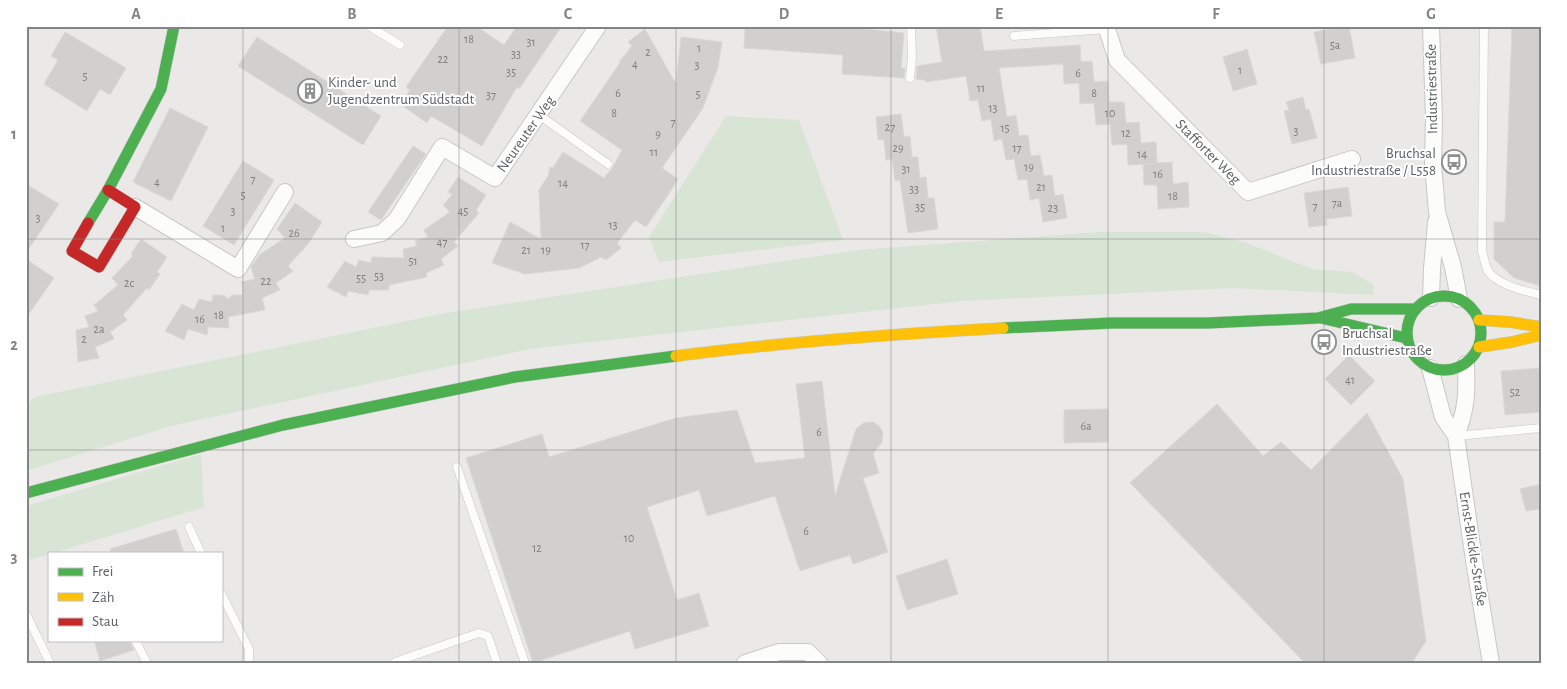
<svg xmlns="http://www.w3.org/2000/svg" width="1567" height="689" font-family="'Alegreya Sans',sans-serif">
	<rect width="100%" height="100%" fill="#ebe9e7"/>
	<path fill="#d8e5d4" d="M726,116l73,4 44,120 -184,22 -10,-25z
		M1099,232h104l44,11 65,26 40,3 22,13 -1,10 -140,-7 -270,13 -433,48 -359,77 -145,45v-66l9,-8 411,-84 411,-63z
		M201,454l3,53 -150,46h-5v1l-23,7v-55z"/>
	<path fill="#d2d0cf" stroke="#dad8d6" d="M448,26h28l28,19 13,-19h45l-43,63 -2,-2 -35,59 -51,-30 -4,7 -27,-19 10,-14 -4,-3z
		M745,26l100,1 59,6 -3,35h4l-1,10 -62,-4 1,-19 -99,-7z
		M936,26h44l4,25 96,-6 1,17 11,-1 2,21 14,-1 1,21h15l2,21 13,-1 2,21 15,-1 1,21 15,-1 1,22 15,-2 1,25 -31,2 -1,-24h-13l-1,-21h8l-23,1 -1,-21 -15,1 -2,-21 -14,1 -2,-22 -14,1 -1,-21 -15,1 -1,-20 -64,4 8,49 9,-2 3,21 9,-1 3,21 9,-1 4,21 8,-1 3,21 8,-2 4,24 -24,4 -4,-24 -9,2 -3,-21 -9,1 -4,-21 -8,1 -4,-21 -8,2 -3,-22 -9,2 -4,-21 -8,1 -4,-25 -40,6 -1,-2 -9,-1 1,-13 25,-4z
		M1349,26l6,32 -34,6 -7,-32z
		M1512,26h29v260l-27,-8 -20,-19v-37h11z
		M645,29l31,55 5,-47 41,5 -4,25 -15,41 -41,60 16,11 -10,16 -22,32 -11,-7 -18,23 4,5 -15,12 -5,-3 -22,11 -54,6 -33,-11 18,-41 31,17 -2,-49 9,-14 2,-9 3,1 10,-16 41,26 9,-11 9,-17 -42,-29 40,-58 -1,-1 13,-16 -4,-4z
		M65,32l61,36 -16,27 -10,-6 -13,22 -43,-27 14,-24 -7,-4z
		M257,37l124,79 -18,29 -125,-79z
		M1247,49l10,35 -24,7 -10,-34z
		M1303,97l3,13 3,-1 8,29 -25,6 -8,-33 5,-1 -3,-8z
		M170,108l38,19 -37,74 -38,-19z
		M901,114l3,23 6,-1 2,21h6l2,21 6,-1 2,21h6l4,31 -30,4 -8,-53 -5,1 -3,-22 -6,1 -2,-21 -6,1 -2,-23z
		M413,146l13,8 -45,66 -13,-8z
		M243,161l31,19 -40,65 -31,-19z
		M458,177l28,18 -10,15 3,3 -25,29 4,4 -17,13 3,6 -18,8 1,4 -38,8v5h-20l-1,5 -20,-4 -2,6 -19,-10 18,-26 11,6 3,-7 12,3 1,-6 32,1 -1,-9 14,-3 -2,-5 13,-4 -4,-7 26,-18 -7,-7 9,-10 -4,-3z
		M26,184l33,20 -33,49z
		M1348,187l4,29 -26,3 1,6 -18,2 -5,-34z
		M295,203l27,19 -14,22 -20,22 5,5 -17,12 4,7 -18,8 3,12 -37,7 1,11 -21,-1 -1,8 -19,-6 -4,11 -19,-9 17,-27 12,6 5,-11 13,3 1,-7h10l6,4 3,-4h11l-1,-13 13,-3 -4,-12 8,-12 26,-17 -8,-9z
		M141,239l26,18 -10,15 3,2 -11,16 -2,-2 -24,27 4,5 -17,12 4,7 -19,8 4,11 -21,4 -2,-32 13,-3 -4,-11 13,-5 -4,-6 24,-20 -6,-7 21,-22 -2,-2z
		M26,259l28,19 -28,40z
		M1349,355l26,26 -24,24 -26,-26z
		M1541,368v44l-36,3 -4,-44z
		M822,381l13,115 21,-67 7,-6 10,-1 6,4 4,6 -1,10 -9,12 6,19 -16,5 25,74 -35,12 -3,-9 -50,16 -25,-75 -68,20 -8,-26 -52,17 30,93 22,-7 10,33 -74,23 -5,-18 -97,32 -67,-205 76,-24 7,23 127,-39 61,-8 18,53 50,-5 -9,-74z
		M1217,404l46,52 18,-14 30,28 56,-57 36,66 23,162 -14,22h-107l-175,-180z
		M1108,409v33l-44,1v-33z
		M1541,484v25l-15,2 -6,-22z
		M176,529l8,24h-73l-1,-4z
		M947,559l11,35 -51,16 -11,-34z
		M94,640h35l5,10 -34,11z"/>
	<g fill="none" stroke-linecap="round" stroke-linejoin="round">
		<defs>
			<path id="lane" d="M369,26l31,19
				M1484,26l-2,225c2,6 3,15 6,20 9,14 37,20 53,24
				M1014,36l93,-7
				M910,78l2,-21 -1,-31
				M539,115l69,49
				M1456,436l85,-8
				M457,467l68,196
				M189,527l12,26
				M221,593l28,56v14
				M26,614l24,49
				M135,640l12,23
				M395,662l84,-29 9,3 9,27"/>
			<path id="street" d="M1106,26l11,34 131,132 104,-33
				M1431,26l3,93 -1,45 4,48 16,55 6,32
				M135,207l103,62 47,-77
				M354,239l28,-6 15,-14 45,-72 53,31 103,-152
				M1431,298l1,-29 4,-47
				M1430,368l13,49 13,19 19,131 16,96
				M1456,436c11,-28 11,-43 10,-72
				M745,663l34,-11h29l11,11"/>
			<path id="fast" d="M88,223l20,-33 53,-101 13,-63
				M1407 333a37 37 0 1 1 74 0a37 37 0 1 1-74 0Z
				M1321,318l85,20
				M1003,328l109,-5h96l110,-5 33,-9h64
				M26,493l257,-68 232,-48 161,-21"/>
			<path id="slow" d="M1479,320l31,2 31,5
				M1479,347l33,-5 29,-7
				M676,356c108,-14 218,-22 327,-28"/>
			<path id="jam" d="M88,223l-16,28 27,16 36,-60 -27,-17"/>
		</defs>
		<use href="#lane" stroke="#c8c7c6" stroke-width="9"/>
		<use href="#street" stroke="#c8c7c6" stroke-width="18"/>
		<use href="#fast" stroke="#c7c7c7" stroke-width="12"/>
		<use href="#slow" stroke="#c7c7c7" stroke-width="12"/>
		<use href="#jam" stroke="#c7c7c7" stroke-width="12"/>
		<use href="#lane" stroke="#fcfcfb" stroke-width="8"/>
		<use href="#street" stroke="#fcfcfb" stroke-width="16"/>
		<use href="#fast" stroke="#4caf50" stroke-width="11"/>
		<use href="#slow" stroke="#ffc107" stroke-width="11"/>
		<use href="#jam" stroke="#c62828" stroke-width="11"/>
	</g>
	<path fill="none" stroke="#828586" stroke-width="1" stroke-opacity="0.55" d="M243,26v637M459,26v637M676,26v637M891,26v637M1108,26v637M1324,26v637M26,239h1515M26,450h1515"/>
	<defs>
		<symbol id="building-ring" viewBox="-11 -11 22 22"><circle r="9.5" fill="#fff" stroke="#8f9191" stroke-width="1.5"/><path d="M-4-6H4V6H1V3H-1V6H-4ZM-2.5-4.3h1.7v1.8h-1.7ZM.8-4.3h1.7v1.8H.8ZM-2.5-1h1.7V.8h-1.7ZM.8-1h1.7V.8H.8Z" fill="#8f9191"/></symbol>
		<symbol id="bus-ring" viewBox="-11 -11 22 22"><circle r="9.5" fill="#fff" stroke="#8f9191" stroke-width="1.5"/><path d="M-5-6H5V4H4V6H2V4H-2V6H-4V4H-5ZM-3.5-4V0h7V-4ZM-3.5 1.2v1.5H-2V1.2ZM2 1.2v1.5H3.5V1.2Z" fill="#8f9191"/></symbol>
	</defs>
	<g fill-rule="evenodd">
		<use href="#building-ring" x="296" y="77" width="28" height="28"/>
		<use href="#bus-ring" x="1440" y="148" width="28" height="28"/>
		<use href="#bus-ring" x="1310" y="328" width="28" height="28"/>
	</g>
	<g text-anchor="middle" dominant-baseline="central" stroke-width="4" stroke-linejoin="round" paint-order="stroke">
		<g font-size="12" fill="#7c7e7f">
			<text x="469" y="39">18</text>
			<text x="531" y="42">31</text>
			<text x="1335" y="45">5a</text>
			<text x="699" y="48">1</text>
			<text x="648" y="52">2</text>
			<text x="516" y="54">33</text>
			<text x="443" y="59">22</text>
			<text x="635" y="64">4</text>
			<text x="697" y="65">3</text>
			<text x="1240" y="70">1</text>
			<text x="511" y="72">35</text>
			<text x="1078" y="73">6</text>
			<text x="85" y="76">5</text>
			<text x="981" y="88">11</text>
			<text x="618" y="93">6</text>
			<text x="1094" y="93">8</text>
			<text x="698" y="94">5</text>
			<text x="491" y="95">37</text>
			<text x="993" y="108">13</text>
			<text x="614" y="113">8</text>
			<text x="1110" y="113">10</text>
			<text x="673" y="122">7</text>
			<text x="890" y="127">27</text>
			<text x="1005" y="128">15</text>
			<text x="1296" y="131">3</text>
			<text x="1126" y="133">12</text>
			<text x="658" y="134">9</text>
			<text x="898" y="148">29</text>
			<text x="1017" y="148">17</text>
			<text x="654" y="152">11</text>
			<text x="1142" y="154">14</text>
			<text x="1029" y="167">19</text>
			<text x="906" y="169">31</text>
			<text x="1158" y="174">16</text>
			<text x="253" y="179">7</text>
			<text x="157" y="182">4</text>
			<text x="563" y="183">14</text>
			<text x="1041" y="187">21</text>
			<text x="914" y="189">33</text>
			<text x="243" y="195">5</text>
			<text x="1173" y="196">18</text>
			<text x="1337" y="203">7a</text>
			<text x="1315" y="206">7</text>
			<text x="920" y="207">35</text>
			<text x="1053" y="208">23</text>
			<text x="233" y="211">3</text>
			<text x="463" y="211">45</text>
			<text x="38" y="218">3</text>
			<text x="613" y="225">13</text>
			<text x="223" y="228">1</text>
			<text x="294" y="233">26</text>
			<text x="442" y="242">47</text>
			<text x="585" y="245">17</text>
			<text x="526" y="250">21</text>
			<text x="546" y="250">19</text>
			<text x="413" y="261">51</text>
			<text x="379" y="276">53</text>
			<text x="361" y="278">55</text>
			<text x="266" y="281">22</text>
			<text x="129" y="283">2c</text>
			<text x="219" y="315">18</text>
			<text x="200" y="319">16</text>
			<text x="99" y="329">2a</text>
			<text x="84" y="339">2</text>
			<text x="1350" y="380">41</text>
			<text x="1515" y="392">52</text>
			<text x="1086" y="426">6a</text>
			<text x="819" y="432">6</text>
			<text x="806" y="531">6</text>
			<text x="629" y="538">10</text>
			<text x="537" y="548">12</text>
		</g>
		<g font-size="15" fill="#5d6163" stroke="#fff" text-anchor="start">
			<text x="328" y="82">Kinder- und<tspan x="328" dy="17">Jugendzentrum Südstadt</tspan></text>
			<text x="1436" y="153" text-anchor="end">Bruchsal<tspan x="1436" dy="17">Industriestraße / L558</tspan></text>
			<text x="1342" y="333">Bruchsal<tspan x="1342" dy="17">Industriestraße</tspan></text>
		</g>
		<g font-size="15" fill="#5d6163" stroke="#fff">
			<text transform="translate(1432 89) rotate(-91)">Industriestraße</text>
			<text transform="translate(526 134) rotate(-55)">Neureuter Weg</text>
			<text transform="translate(1208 152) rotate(45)">Stafforter Weg</text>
			<text transform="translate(1473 549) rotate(81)">Ernst-Blickle-Straße</text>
		</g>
	</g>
	<rect width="1567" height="689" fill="none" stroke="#ffffff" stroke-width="55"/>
	<rect x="48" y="552" width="175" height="90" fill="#ffffff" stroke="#bec0c1"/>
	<rect x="58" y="568" width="25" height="8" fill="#4caf50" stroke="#bec0c1"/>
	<text x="92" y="576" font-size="15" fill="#5d6163">Frei</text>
	<rect x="58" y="593" width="25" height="8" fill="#ffc107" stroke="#bec0c1"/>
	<text x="92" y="602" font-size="15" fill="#5d6163">Zäh</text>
	<rect x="58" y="618" width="25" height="8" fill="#c62828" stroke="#bec0c1"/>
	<text x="92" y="626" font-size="15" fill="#5d6163">Stau</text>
	<rect x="28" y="28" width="1512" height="634" fill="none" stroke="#828586" stroke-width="2"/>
	<g font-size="16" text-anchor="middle" font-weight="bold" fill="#828586">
		<text x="136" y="19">A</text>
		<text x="352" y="19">B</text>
		<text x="568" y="19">C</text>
		<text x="784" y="19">D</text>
		<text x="999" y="19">E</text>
		<text x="1216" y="19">F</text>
		<text x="1431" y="19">G</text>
		<text x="14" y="139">1</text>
		<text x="14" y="350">2</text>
		<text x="14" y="562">3</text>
	</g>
</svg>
